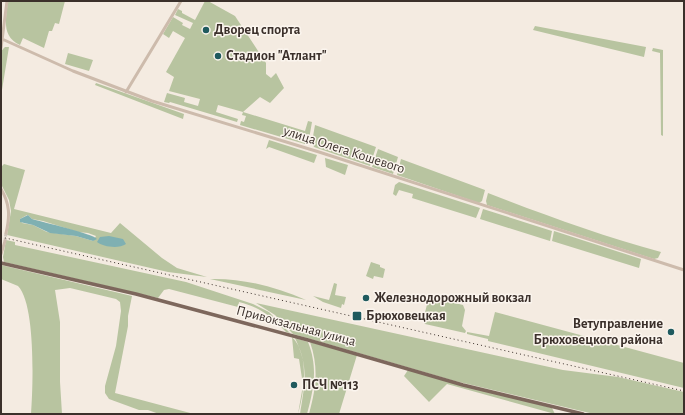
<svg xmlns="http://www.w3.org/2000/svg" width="685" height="415" font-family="'Alegreya Sans',sans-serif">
	<rect width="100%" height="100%" fill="#f4ebe1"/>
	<path fill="#b8c4a0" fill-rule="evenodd" d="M8,1h57l-6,23 -4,-1 -3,8h-3l-5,17 -21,-10 -3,7c-19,-9 -14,-26 -12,-44z
		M205,1h3l27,15 31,47v11l5,4 5,-5 8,15 -14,15 -10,-6 -17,15 62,19 3,-10 4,1 -3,17 -4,5 -65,-19 1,-4 3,1 2,-6 -4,-1 1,-3 -25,-7 -2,7 22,7 -1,3 -67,-20 -1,1 -5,-1 3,-9 18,5 -1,4 14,4 2,-7 -31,-8 5,-14 -8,-5 19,-34 -12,-7 -4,7 -6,-4 10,-17 10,6 -1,2 8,4 3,-6 -18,-8 3,-6 4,2v2l13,7z
		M535,26l111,21 -2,10 -111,-27z
		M5,47h4l-8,49 1,-46z
		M653,48l10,2v86l-2,-1 -1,-82 -8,-2z
		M68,53l25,7 -4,11 -24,-7z
		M96,83l88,31 -1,5 -88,-34z
		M315,125l61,22 -6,19 -56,-19 -2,-5z
		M269,140l48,15 -3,8 -45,-16 -3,2z
		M378,149l20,8 -5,17 -21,-7z
		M325,158l23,7 -3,10 -19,-8z
		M401,159l84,31 -3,11 -3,2 -82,-28z
		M4,164l21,6 -11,39 97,24 9,-10 42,35 15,10 30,9 -39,-5 -161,-37 4,-24 -2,-11 -8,-16v-17zM27,215h1l4,4 11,2 35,11 10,1 8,3 -3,5 -17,-5 -29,-4 -14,-7 -11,-2 -2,-4z
		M399,182l81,26 -4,10 -64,-20 1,-4 -14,-4 -3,6 -3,-2 2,-9z
		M488,193c57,22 114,43 173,59l-3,6 -4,1 -167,-54 -1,-4z
		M483,209l69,22 -2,10 -70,-22z
		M554,231l87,28 -2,9 -87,-27z
		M6,240l9,2v3l171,37 67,22 16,8 21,21 -4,-1c-14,-15 -26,-25 -47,-30l-1,5 -69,-18 -5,1 -6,8 -154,-36 -1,-5z
		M371,262l9,3v2l5,2 -2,9 -9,-2 -1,3 -7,-3z
		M1,265l131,31 -4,20v10l-13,67 79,21h-35l-11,-4h-9l-30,-11 -4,-6v-7l11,-40 5,-35 -1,-9 -4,-3 -46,-11 -15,2 5,32v60l2,32h-31c2,-27 5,-109 -13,-128l-17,-7z
		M210,279c33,-1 66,8 96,21z
		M334,283l3,1 -2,11 11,2 -2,8 -2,-1 -1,4 -18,-6 -10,-6 16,4z
		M429,297l34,8 2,5 -3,16 4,5 -1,2 -40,-9 -2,-4z
		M256,303l307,67 55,7 66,15v22h-90l-139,-33 -162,-47 -18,-19z
		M495,312l189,51v25l-196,-47v-2l-21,-5v-2l22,4z
		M292,337c18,18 12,56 6,77l5,-29 -4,-26 -5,-1z
		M295,338l13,4c10,25 6,46 -1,72h-7c5,-32 9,-46 -5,-76z
		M310,342l47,13 -18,59h-30c7,-26 10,-46 1,-72z
		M408,370l144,38 3,6 -108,-30 -18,18 -25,-26z"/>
	<path fill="#7fb0b2" d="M28,215l4,4c10,3 62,15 65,20l-4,2 -17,-5 -26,-3 -17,-8 -13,-3v-3z
		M109,236l14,3 3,5c-7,5 -23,3 -29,-2l3,-5z"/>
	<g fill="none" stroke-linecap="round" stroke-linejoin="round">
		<path stroke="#cfc6bd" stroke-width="3" stroke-dasharray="3 1.5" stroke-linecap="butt" d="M5,241l1,-8"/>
		<path stroke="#cdbbac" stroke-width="3" d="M2,39l71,32 79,30 167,51 365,118
			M1,48l6,-47
			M126,92l55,-91
			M1,189c9,15 9,27 5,44
			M1,254l4,-13"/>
		<path stroke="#7d675c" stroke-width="3.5" d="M1,263l135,31 172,46 155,45 120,29"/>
		<path stroke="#3b302b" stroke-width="1" stroke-dasharray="1 3" stroke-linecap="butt" d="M1,237l683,154"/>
	</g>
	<g fill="#1f5a5e" stroke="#fbf5ee" stroke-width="1.5">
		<circle cx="206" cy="30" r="4"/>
		<circle cx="218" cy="56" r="4"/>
		<circle cx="366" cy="298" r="4"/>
		<rect x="352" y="311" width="10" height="10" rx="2"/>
		<circle cx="671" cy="332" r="4"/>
		<circle cx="294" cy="385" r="4"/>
	</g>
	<g text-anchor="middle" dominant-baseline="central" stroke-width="3" stroke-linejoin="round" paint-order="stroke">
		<g font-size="14" font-weight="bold" fill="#3b302b" stroke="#fbf5ee" text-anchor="start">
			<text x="214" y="30">Дворец спорта</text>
			<text x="226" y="56">Стадион "Атлант"</text>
			<text x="374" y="298">Железнодорожный вокзал</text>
			<text x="366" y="316">Брюховецкая</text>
			<text x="663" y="324" text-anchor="end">Ветуправление<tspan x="663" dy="16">Брюховецкого района</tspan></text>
			<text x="302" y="385">ПСЧ №113</text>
		</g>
		<g font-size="14" fill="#3b302b" stroke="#fbf5ee">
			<text transform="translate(344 150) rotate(18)">улица Олега Кошевого</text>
			<text transform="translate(296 326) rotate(15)">Привокзальная улица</text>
		</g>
	</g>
	<rect width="685" height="415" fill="none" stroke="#3b302b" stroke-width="4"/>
</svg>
